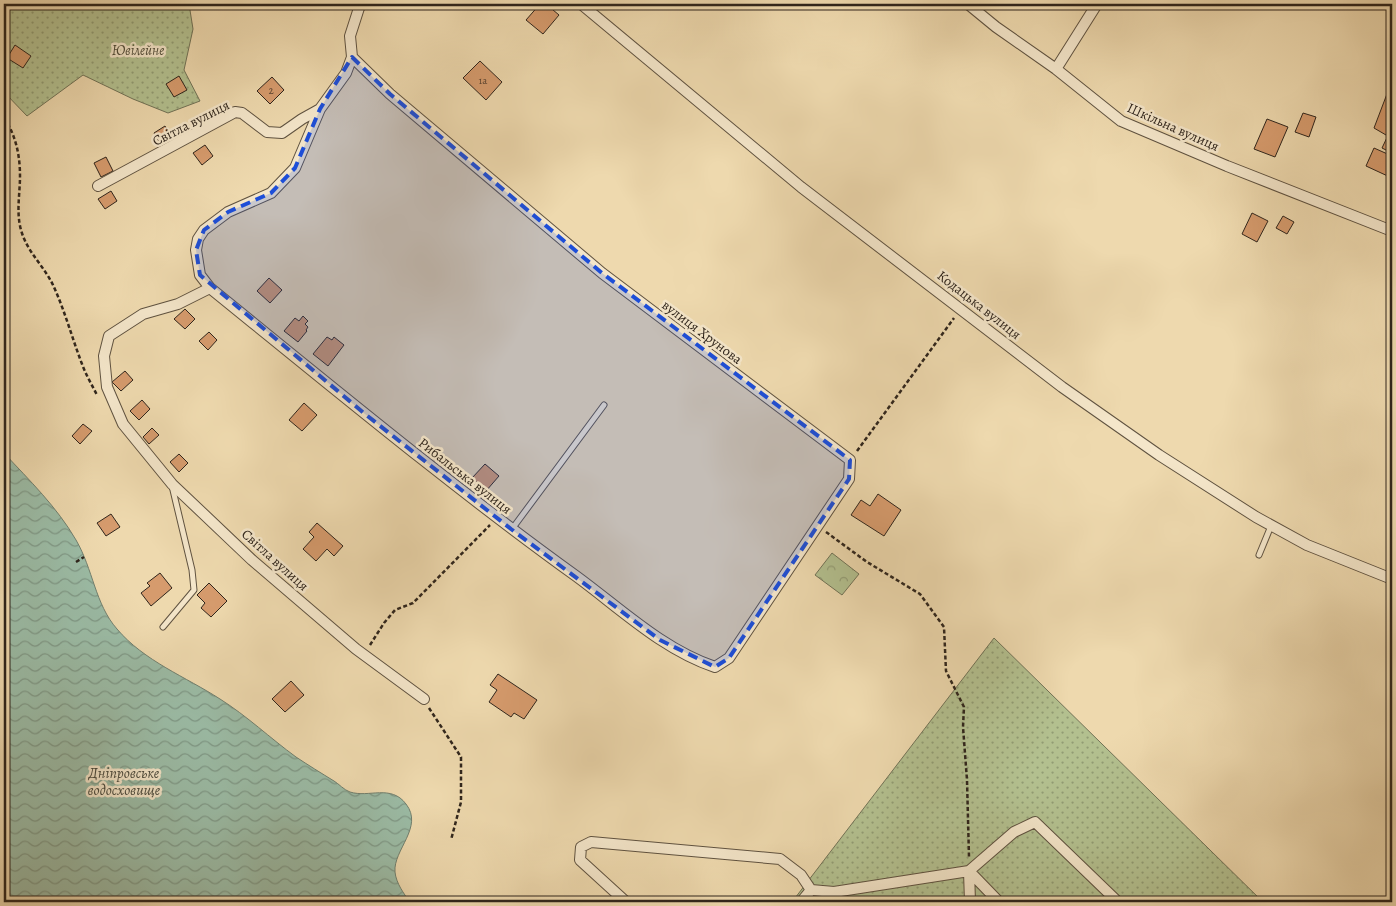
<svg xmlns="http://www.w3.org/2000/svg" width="1396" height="906" font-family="Alegreya,serif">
	<defs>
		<pattern id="park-crowns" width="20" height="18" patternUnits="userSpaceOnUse" patternTransform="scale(1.25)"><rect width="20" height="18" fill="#b3c08f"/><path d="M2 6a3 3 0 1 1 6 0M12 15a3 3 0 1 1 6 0" fill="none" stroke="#929c74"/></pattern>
		<pattern id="garden-dots" width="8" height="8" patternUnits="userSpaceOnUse" patternTransform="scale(1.25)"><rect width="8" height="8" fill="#b3c08f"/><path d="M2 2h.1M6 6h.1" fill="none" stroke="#929c74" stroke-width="1.8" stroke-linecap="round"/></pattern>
		<pattern id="water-waves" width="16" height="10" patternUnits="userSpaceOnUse" patternTransform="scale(1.25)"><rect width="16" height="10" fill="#9bbba5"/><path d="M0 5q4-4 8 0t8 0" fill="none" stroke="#7f9886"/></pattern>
	</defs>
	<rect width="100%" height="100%" fill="#eed9ae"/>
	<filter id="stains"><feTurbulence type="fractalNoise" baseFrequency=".004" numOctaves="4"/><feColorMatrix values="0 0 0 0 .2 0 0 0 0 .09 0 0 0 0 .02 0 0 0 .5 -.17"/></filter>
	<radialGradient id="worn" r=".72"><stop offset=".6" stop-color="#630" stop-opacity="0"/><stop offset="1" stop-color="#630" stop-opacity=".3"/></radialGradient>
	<path fill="url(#park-crowns)" stroke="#717256" d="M832,553l27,21 -17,21 -27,-20z"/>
	<path fill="url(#garden-dots)" stroke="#717256" d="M13,4h176l4,25 -9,41 16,31 -32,12 -35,-14 -50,-24 -56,41 -23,-24v-75z
		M994,638l269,264h-471z"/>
	<path fill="url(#water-waves)" stroke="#707f6e" d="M4,453c25,27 53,54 72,87 17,29 19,64 41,89 27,32 69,48 103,70 27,17 50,39 76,58 12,8 25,16 38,24 5,3 10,9 16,11 19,6 41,-8 56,12 18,23 -13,46 -11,68 1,11 9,22 15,30h-406z"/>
	<path fill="#d69b6d" stroke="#2f251c" d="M540,4h6l13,11 -16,19 -17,-14z
		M15,45l16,11 -8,12 -16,-10z
		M480,61l22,21 -16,18 -23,-22z
		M179,76l8,14 -13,7 -8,-13z
		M272,77l12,13 -14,14 -13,-13z
		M1390,86l2,1v32l-6,16 -12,-7z
		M1303,113l13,4 -7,20 -14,-5z
		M1267,119l21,8 -13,30 -21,-8z
		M165,126l8,14 -11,7 -8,-14z
		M1392,127v26l-10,-5z
		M205,145l8,11 -11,9 -9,-12z
		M1374,148l18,8v22l-26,-12z
		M106,157l7,14 -12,6 -7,-14z
		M111,191l6,10 -12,8 -7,-10z
		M1252,213l16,8 -11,21 -15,-8z
		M1283,216l11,6 -7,12 -11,-6z
		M269,278l13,12 -12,13 -13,-12z
		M185,309l10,10 -10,10 -11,-10z
		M303,316l5,5 -3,3 3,3 -2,3 1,1 -9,11 -14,-11 11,-13 4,3z
		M209,332l8,8 -9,10 -9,-9z
		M327,337l5,3 2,-3 10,8 -16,21 -15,-12z
		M125,371l8,9 -12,11 -9,-9z
		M142,400l8,9 -11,11 -9,-9z
		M304,403l13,12 -15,16 -13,-11z
		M83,424l9,7 -12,13 -8,-8z
		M152,428l7,7 -10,9 -6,-7z
		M179,454l9,9 -9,9 -9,-10z
		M485,464l14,12 -13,15 -14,-13z
		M878,494l23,16 -17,26 -33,-21 10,-15 9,6z
		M111,514l9,13 -14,9 -9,-13z
		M317,523l26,23 -9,10 -7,-7 -11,12 -13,-12 11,-12 -5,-5z
		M160,573l12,15 -21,18 -10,-13 9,-7 -3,-3z
		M209,583l18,18 -16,16 -10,-9 4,-5 -8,-8z
		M498,674l39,26 -13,19 -10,-6 -3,4 -22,-15 8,-12 -7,-5z
		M291,681l13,14 -19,17 -13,-13z"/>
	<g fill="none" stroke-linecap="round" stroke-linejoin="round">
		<defs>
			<path id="service" d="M512,529l92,-124
				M1259,555l12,-29
				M163,627l31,-37 -2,-20 -20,-84"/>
			<path id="minor" d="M581,4l220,183 261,200 97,68 97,62 51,28 85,34
				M968,4l28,23 60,42 65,52 106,45 165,65
				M352,57l38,37 212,179 248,187 -1,19 -120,179 -14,9c-53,-18 -94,-58 -139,-91 -126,-91 -245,-190 -366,-288l-10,-13 -4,-25 2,-11 6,-9 24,-18 43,-19 24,-25 25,-59 26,-36z
				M352,57l-2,-21 9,-28 3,-4
				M1056,69l41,-65
				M98,186l137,-74 7,1 25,19 15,1 20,-14 18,-10
				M210,288l-32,16 -35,10 -34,22 -5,20 3,31 16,37 49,60 80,76 104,89 68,50
				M969,871l30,31
				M969,871l1,31
				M626,902l-46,-42 1,-13 10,-5 189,17 21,16 10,15 23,2 135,-21 45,-39 21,-10 83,80
				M801,902l10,-12"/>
		</defs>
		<use href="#service" stroke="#5f5240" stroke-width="7"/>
		<use href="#minor" stroke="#5f5240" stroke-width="12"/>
		<path stroke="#2f251c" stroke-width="2.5" stroke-dasharray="4 2.5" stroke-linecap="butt" d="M4,118c12,17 16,38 16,58 0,18 -4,36 1,54 6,22 23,36 32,55 12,26 19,53 29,79 4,11 10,21 15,31
			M857,451l97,-133
			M826,532l41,30 53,32 24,33 2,44 18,36 -1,20 4,53 2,77
			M76,562l8,-5
			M370,645l14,-22 11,-13 18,-7 77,-78
			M429,708l32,49v45l-10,38"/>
		<use href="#service" stroke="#f4e6ca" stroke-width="5"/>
		<use href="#minor" stroke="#f4e6ca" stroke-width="10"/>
	</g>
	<path fill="#1d4ed8" fill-opacity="0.2" stroke="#1d4ed8" stroke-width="4" stroke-dasharray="10 6" stroke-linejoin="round" d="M352,57l38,37 212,179 248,187 -1,19 -120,179 -14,9 -55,-27 -149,-111 -146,-115 -165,-139 -4,-25 8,-20 24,-18 43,-19 24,-25 25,-59z"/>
	<g text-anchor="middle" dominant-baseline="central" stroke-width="5" stroke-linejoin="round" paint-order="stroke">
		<g font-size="11" fill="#594230">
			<text x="483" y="80">1а</text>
			<text x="271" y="90">2</text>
		</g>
		<g font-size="14" font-style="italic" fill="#504c39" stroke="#f4e6ca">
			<text x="138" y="50">Ювілейне</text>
		</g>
		<g font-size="14" fill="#2f251c" stroke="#f4e6ca">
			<text transform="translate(191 123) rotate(-27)">Світла вулиця</text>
			<text transform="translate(1173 127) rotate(24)">Шкільна вулиця</text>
			<text transform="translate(979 305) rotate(38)">Кодацька вулиця</text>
			<text transform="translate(702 332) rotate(37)">вулиця Хрунова</text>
			<text transform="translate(465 476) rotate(38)">Рибальська вулиця</text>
			<text transform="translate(275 560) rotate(42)">Світла вулиця</text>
		</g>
		<g font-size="15" font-style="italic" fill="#4a4a3e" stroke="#f4e6ca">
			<text x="124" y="773">Дніпровське<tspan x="124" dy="17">водосховище</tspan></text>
		</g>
	</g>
	<rect width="1396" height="906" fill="none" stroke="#eed9ae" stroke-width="20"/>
	<rect x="5" y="5" width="1386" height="896" fill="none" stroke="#2f251c" stroke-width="2.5"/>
	<rect x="10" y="10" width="1376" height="886" fill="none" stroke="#2f251c"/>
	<rect width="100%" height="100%" filter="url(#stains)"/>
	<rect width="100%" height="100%" fill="url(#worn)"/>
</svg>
